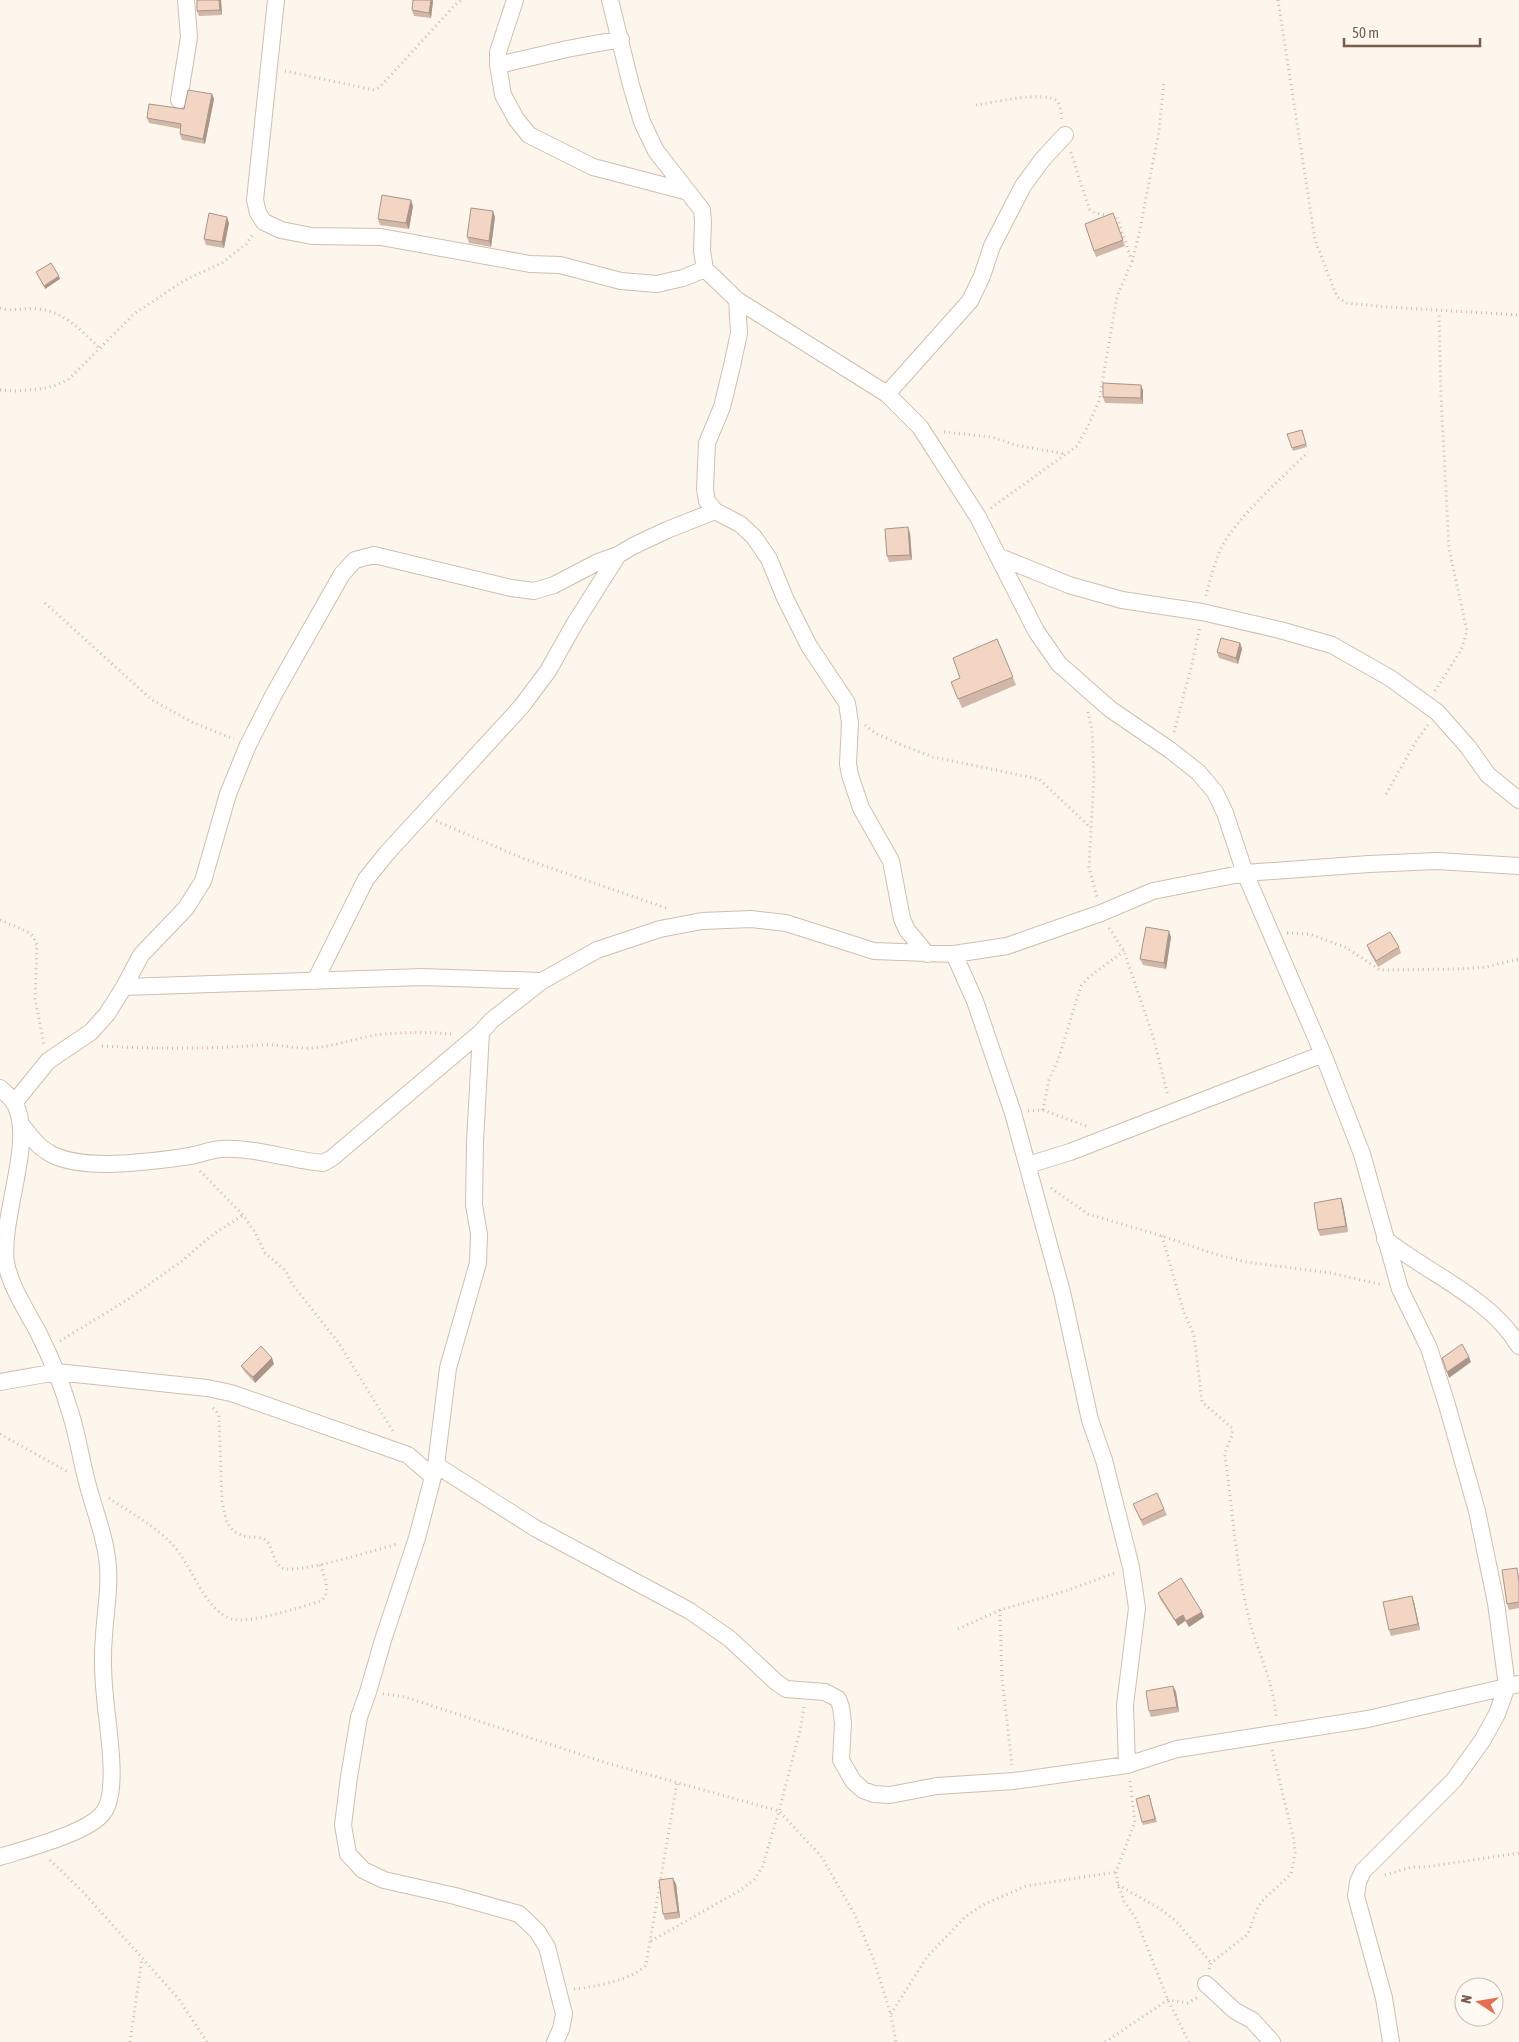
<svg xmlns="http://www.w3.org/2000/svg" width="1519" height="2042" font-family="'Asap Condensed',sans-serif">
	<rect width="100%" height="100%" fill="#fdf6ec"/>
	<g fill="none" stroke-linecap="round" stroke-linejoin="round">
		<defs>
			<path id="minor" d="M276,0l-21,200 3,13 6,9 17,8 31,6 69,1 149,27 30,1 61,16 36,3 26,-6 22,-9
				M515,0l-17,52v13l5,30 13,24 13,16 64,32 92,24
				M610,0l21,85 11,37 14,29 46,59 1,11 -1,30 3,18 32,31 150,94 33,33 58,90 58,114 23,33 51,45 60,41 28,22 17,20 10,21 20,60 78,181 39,100 38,135 29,59 18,57 30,106 19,92 11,83 -10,28 -15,27 -28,39 -91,91 -5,11 -2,14 28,102 7,44
				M498,65l69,-16 54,-10
				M179,100l10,-63 -3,-37
				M737,300l2,33 -7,33 -10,41 -15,36 -2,46 2,12 8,10 25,13 14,13 15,22 16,39 24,48 38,57 3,20 -2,41 2,11 11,33 30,53 11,58 5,11 20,24
				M887,394l83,-93 12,-25 10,-30 31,-60 19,-26 23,-25
				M1000,557l69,28 53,15 80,12 78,18 52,15 58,33 47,34 31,35 20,28 31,25
				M954,954l21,47 38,112 49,179 28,128 14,40 27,107 6,41 -12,97 2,60
				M315,981l51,-102 21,-26 134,-146 27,-36 27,-48 43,-68
				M124,987l298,-10 120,4
				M0,1088c5,5 12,10 15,16 20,38 -15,112 -9,159 5,25 21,48 33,71 13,26 24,53 32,81 7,22 10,45 16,67 7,28 19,56 21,85 2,24 -3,46 -4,69 -2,21 -1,41 1,61 2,27 15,95 -2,116 -15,20 -78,36 -103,44
				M14,1103l34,-42 43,-29 16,-18 17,-27 17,-32 45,-47 17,-27 25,-87 20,-49 26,-51 68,-120 13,-14 19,-5 137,33 23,3 20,-6 44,-23 20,-7 15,-9 34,-16 48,-19
				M21,1124c8,11 17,23 30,30 32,17 96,8 132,3 13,-1 25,-7 38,-8 34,-2 68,11 102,14l9,-5 149,-126
				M1028,1165l42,-13 253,-98
				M1385,1239c44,35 104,58 134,107
				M0,1382l57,-10 150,16 24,5 177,62 24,21
				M436,1465l99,63 155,83 40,28 46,43 10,7 39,3 13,7 3,8 2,16 -2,37 12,21 10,9 11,4 16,1 47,-9 77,-5 113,-16 50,-16 191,-30 151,-35
				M1206,1984l29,27 17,9 20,22
				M555,2042l6,-13 3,-15 -17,-67 -10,-16 -18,-17 -64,-18 -71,-16 -21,-10 -15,-16 -5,-29 6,-48 10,-60 9,-25 15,-52 34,-102 19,-73 12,-97 30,-105 1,-29 -5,-29 1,-63 6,-110 11,-12 50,-39 55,-31 63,-21 42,-8 49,-2 35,4 88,28 80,3 53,-8 94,-33 52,-22 92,-18 124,-9 68,-3 82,5"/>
		</defs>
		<use href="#minor" stroke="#d1beb0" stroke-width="18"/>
		<path stroke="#d9b8a5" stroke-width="3" stroke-dasharray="1 4" stroke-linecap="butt" d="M1278,0l37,240 22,57 10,6 40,4 132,8
			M285,71l89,19 6,-3 75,-82 6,-5
			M976,105c15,-2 69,-15 81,-4 4,4 4,14 5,19
			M1071,152l18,57 6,4 22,4 15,44
			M0,308c13,4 26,-1 39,1 26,3 43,22 61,40
			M0,390l17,1 22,-2 15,-3 15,-7 65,-65 51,-34 37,-17 24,-19 8,-11
			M944,432l48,5 23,8 50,9
			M991,508l86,-62 11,-20 11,-25 18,-105 15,-34 7,-28 20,-103 5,-50
			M1206,596c4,-16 8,-32 15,-48 16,-31 62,-71 87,-96
			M45,603l107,97 42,23 40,16
			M1435,691l26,-41 6,-19 -18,-82 -8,-153 -2,-84
			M1088,712l4,18 2,45 -5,92 8,30
			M865,725l10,8 29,13 29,11 106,22 52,49
			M1174,732l18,-68 8,-38
			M1386,794l29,-51 13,-18
			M436,821l86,37 147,51
			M0,920l26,11 7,5 4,9 -2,54 9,45
			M1109,928l15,23 29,85 15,60
			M1287,933l22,1 36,13 35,23 81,-1 25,-2 33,-8
			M102,1046c54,3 106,3 160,-1 16,-1 33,4 49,3 22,-1 42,-9 64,-13 26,-3 50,-3 76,-1
			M1043,1110l6,-30 9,-20 23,-74 8,-9 35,-26
			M1028,1111l15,-1 46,17
			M200,1171l43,44 12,17 10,21 21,18 6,13 46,58 55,89
			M1051,1188l37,26 74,22 53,18 31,8 85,11 52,12
			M1162,1236l21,74 11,25 8,67 30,26c2,11 -7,17 -7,28 8,56 11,115 26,170 9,30 23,59 25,91
			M60,1341l67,-41 55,-39 29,-25 32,-21
			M213,1408l6,7 3,86c4,20 5,32 27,36 4,0 11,0 15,2 9,5 8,23 18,29 14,7 97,-19 115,-24
			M0,1434l68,38
			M109,1498c20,14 45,27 62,45 20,19 33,68 61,76 19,5 68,-12 89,-18 11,-10 3,-24 -1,-37
			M1000,1610l2,68 10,87
			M958,1629l42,-19 66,-19 51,-19
			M383,1694l22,3 202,66 172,48 42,45 33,57 19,45 18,57 5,27
			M1130,1781l5,41 -19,50 2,13 6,16 12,18 32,81 21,42
			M50,1860l33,32 95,106 29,44
			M1385,1875l27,-8h14l93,-14
			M1118,1885l41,23 17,13 35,42
			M651,1941l88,-50 15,-11 8,-12 17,-57 21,-80 4,-24
			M1209,1969l2,-6 37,-29 9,-25 5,-8 29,-27 4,-21 -1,-13 -22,-90
			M574,1989c20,-2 59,-9 72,-24l31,-182
			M891,2014l36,-57 38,-40 18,-12 43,-19 90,-14
			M130,2042l12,-83
			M1105,2042l63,-42 20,3 10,-6"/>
		<use href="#minor" stroke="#fff" stroke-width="16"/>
	</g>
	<path fill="#d1b7a8" d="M197,0h24l1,15 -23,1 -2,-5z
		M433,1l-2,17 -17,-2 -2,-6z
		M212,94l2,5 -9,45 -23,-4 -2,-6 1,-5 -32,-6 -2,-5 37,-9z
		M413,206l-4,23 -29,-4 -2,-6z
		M1113,213l12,33 -29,11 -11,-33z
		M495,217l-4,30 -22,-4 -2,-6z
		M229,223l-5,25 -18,-3 -2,-6z
		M1143,390v14l-38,-1 -2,-6z
		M1302,430l5,17 -14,4 -6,-17z
		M910,533l2,27 -23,2 -2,-6z
		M997,639l19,46 -54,23 -11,-26 9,-4z
		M1240,643l2,6 -4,15 -19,-6 -2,-6z
		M1171,937l-5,32 -23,-4 -3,-6z
		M1367,945l32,2 2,6 -23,14 -9,-16z
		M1343,1204l5,28 -28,4 -2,-6z
		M274,1364l-19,19 -11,-12 -3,-5z
		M1133,1504l31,5 3,6 -24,11z
		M1519,1574v34l-10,2 -2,-6z
		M1158,1593l44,19 2,5 -15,10 -4,-6 -7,5 -18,-27z
		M1412,1596l2,6 6,28 -29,6 -2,-6z
		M1173,1686l3,6 3,20 -28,5 -2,-6z
		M1149,1795l8,27 -14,3 -1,-3z
		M676,1884l4,34 -15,2 -2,-6z"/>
	<path fill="#aa9588" d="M219,0h2l1,15 -2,-5z
		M431,0h2v1l-2,17 -2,-5z
		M212,94l2,5 -9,45 -2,-5z
		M411,200l2,6 -4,23 -3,-6z
		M493,211l2,6 -4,30 -2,-6z
		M227,217l2,6 -5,25 -2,-6z
		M59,276l1,3 -15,10 -1,-3z
		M1141,385l2,5v14l-2,-6z
		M908,527l2,6 2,27 -2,-5z
		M1240,643l2,6 -4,15 -2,-6z
		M1169,931l2,6 -5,32 -2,-6z
		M1341,1198l2,6 5,28 -2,-6z
		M1469,1357l2,5 -22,16 -2,-6z
		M272,1358l2,6 -19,19 -2,-6z
		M1412,1596l2,6 6,28 -2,-6z
		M1202,1612l2,5 -15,10 -3,-6z
		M1183,1615l2,6 -7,5 -3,-6z
		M1173,1686l3,6 3,20 -2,-5z
		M673,1878l3,6 4,34 -2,-6z"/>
	<path fill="#f3d5c3" stroke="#aa9588" d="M197,0h22l1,10 -23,1z
		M413,0h18l-2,13 -17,-3z
		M188,90l24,4 -9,45 -23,-5 1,-10 -34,-6 2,-14 35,5z
		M382,195l29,5 -5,23 -28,-4z
		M471,208l22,3 -4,30 -22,-4z
		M209,213l18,4 -5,25 -18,-3z
		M1113,213l10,27 -29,11 -9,-27z
		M51,263l8,13 -15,10 -8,-14z
		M1103,383l38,2v13l-38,-1z
		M1302,430l4,14 -14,4 -5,-14z
		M908,527l2,28 -23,1 -2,-27z
		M1221,638l19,5 -4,15 -19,-6z
		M997,639l16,38 -55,22 -7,-17 9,-4 -7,-20z
		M1146,927l23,4 -5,32 -24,-4z
		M1390,932l9,15 -23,14 -9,-16z
		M1341,1198l5,28 -28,4 -4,-27z
		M1462,1344l7,13 -22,15 -5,-14z
		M261,1346l11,12 -19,19 -12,-11z
		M1157,1493l7,16 -23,11 -8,-16z
		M1517,1568l2,14v20l-12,2 -5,-34z
		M1181,1578l21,34 -16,9 -3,-6 -8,5 -17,-27z
		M1412,1596l6,28 -29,6 -6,-28z
		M1173,1686l4,21 -28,4 -3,-20z
		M1149,1795l6,24 -13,3 -6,-23z
		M673,1878l5,34 -15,2 -4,-34z"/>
	<g transform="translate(1479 2002) rotate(282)"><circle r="24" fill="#fffaf3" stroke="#cabbb1"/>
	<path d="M0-4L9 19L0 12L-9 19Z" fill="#e76f51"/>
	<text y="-8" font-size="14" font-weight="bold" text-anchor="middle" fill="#7a5c4d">N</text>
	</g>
	<path d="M1344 38v8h136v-8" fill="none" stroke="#7a5c4d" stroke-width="2.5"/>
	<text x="1352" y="38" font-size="15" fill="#7a5c4d" stroke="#fffaf3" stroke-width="4" paint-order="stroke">50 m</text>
</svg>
